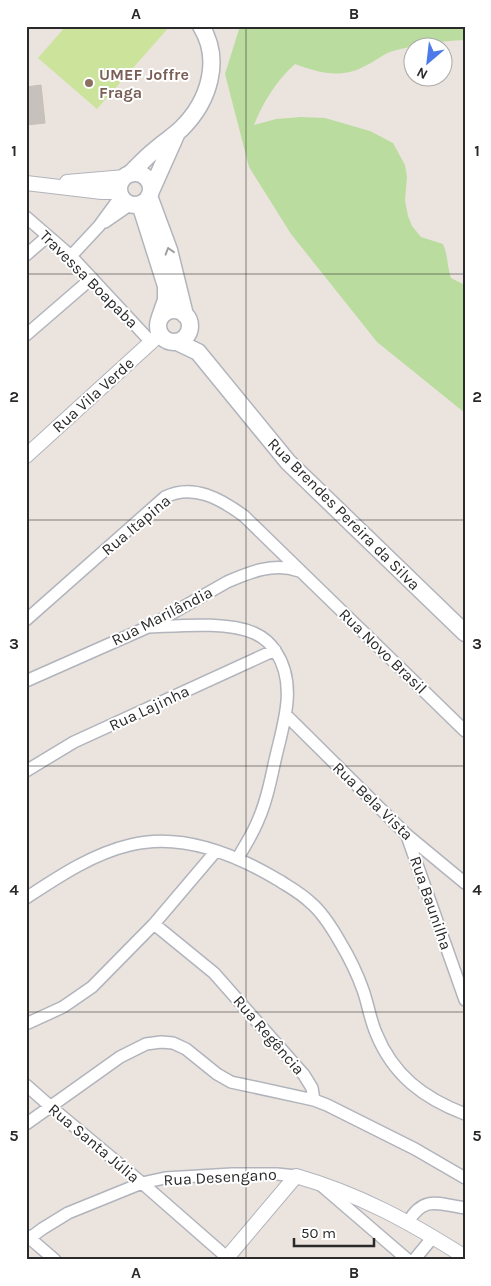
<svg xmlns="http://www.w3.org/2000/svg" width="491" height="1286" font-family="Karla,sans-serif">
	<rect width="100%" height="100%" fill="#ebe4de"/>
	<path fill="#badc9f" d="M240,26h225v14c-25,1 -49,5 -72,11 -10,3 -19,11 -28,15 -23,13 -46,7 -70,-2 -18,16 -32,38 -41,61l22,-6 25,-2 24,1 45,13 23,12 12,22 2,12 -2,23 3,16 4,10 9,11 22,7c5,11 4,22 8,34l14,7v128l-88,-71 -86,-108 -42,-67 -24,-93z"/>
	<path fill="#cce39c" d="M66,26h104l-73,83 -59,-51z"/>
	<path fill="#c6c1bd" stroke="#c6bfb7" d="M41,85l4,38 -19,2v-38z"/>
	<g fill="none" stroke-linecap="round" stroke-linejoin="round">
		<defs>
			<path id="minor" d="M26,217l45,39 80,86
				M105,222l26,-18
				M26,255l22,-19
				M71,256l28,-30 22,-30
				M26,335l66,-57
				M26,620l139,-123c28,-14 56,2 79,19l221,215
				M148,627c30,-1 78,-6 106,6 9,4 17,11 22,19 21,32 8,70 0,104 -5,21 -8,42 -17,62 -5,14 -14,27 -21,40
				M26,681l122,-54 79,-45c23,-10 47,-20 72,-11
				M286,715l121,120 58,48
				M26,771l48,-29 201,-92
				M407,836l58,164
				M26,898c32,-21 66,-44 104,-53 51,-13 107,10 150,36 11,7 22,13 31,22 12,10 21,25 29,39 9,15 17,31 23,48 5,14 7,29 13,43 17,42 47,65 89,81
				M154,924l60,49 90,102 8,13 2,12
				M26,1024l37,-17 29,-20 62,-63 62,-73
				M26,1085l25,22 91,76 88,77
				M26,1124l94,-67 26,-13 15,-2 12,1 13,6 31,25 14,8 83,18 13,5 88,44 50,29
				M322,1186l86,74
				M408,1222c16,-27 30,-18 57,-14
				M26,1235l29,25
				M26,1241l16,-12 26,-16 74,-30 23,-5 67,-4h45l19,2
				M414,1260l19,-23"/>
			<path id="tertiary" d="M67,182l58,-5
				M26,183l76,9h18
				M26,456l134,-122
				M225,1260l71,-84c63,18 114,46 169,81"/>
			<path id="secondary" d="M119 189a16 16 0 1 1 32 0a16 16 0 1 1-32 0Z
				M130,174c8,-8 16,-17 25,-24 9,-8 19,-14 27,-22 27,-27 40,-68 19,-102
				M151,191l25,-56
				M149,196l20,54 16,65
				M140,204l26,82v14l-6,17
				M158 326a16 16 0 1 1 32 0a16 16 0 1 1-32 0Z
				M177,342l21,10 90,110 177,171"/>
		</defs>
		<use href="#minor" stroke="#b1b4bc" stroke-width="14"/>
		<use href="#tertiary" stroke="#b1b4bc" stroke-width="16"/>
		<use href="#secondary" stroke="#b1b4bc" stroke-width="19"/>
		<use href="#minor" stroke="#fff" stroke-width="11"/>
		<use href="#tertiary" stroke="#fff" stroke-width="14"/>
		<use href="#secondary" stroke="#fff" stroke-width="16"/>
	</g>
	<defs><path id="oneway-chevron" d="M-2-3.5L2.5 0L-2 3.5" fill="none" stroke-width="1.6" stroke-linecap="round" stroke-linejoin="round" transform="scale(1.25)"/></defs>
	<use stroke="#9f9f9f" href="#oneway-chevron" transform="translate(169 251) rotate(-107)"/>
	<path fill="none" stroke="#2a2a2a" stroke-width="1" stroke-opacity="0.55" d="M246,26v1234M26,274h439M26,520h439M26,766h439M26,1012h439"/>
	<circle fill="#8d6e63" stroke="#fff" stroke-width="2" cx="89" cy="83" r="5"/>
	<g text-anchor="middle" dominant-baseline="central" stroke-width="4" stroke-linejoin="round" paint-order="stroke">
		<g font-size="16" font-weight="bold" fill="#785e54" stroke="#fff" text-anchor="start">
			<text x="99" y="74">UMEF Joffre<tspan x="99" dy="18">Fraga</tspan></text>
		</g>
		<g font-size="16" fill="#2a2a2a" stroke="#fff">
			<text transform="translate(89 279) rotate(45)">Travessa Boapaba</text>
			<text transform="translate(93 395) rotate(-42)">Rua Vila Verde</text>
			<text transform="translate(344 514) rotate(45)">Rua Brendes Pereira da Silva</text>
			<text transform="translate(136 525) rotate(-40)">Rua Itapina</text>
			<text transform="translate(162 616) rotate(-27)">Rua Marilândia</text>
			<text transform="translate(383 651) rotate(44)">Rua Novo Brasil</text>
			<text transform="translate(149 708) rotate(-25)">Rua Lajinha</text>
			<text transform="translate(373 801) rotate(44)">Rua Bela Vista</text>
			<text transform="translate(431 903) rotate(71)">Rua Baunilha</text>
			<text transform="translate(269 1035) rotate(49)">Rua Regência</text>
			<text transform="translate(94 1143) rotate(40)">Rua Santa Júlia</text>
			<text transform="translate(220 1177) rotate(-3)">Rua Desengano</text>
		</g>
	</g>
	<rect width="491" height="1286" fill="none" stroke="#ffffff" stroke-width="55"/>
	<g transform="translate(428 62) rotate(208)"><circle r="24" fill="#ffffff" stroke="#aaaaaa"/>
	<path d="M0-4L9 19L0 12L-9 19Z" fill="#4d7ae9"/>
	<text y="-8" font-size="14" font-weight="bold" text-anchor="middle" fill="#2a2a2a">N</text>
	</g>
	<path d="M294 1238v8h80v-8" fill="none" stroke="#2a2a2a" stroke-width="2.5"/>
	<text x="301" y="1238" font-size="15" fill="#2a2a2a" stroke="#ffffff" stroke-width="4" paint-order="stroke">50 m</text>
	<rect x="28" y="28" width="436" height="1230" fill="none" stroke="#2a2a2a" stroke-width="2"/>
	<g font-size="16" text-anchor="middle" font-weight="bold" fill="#2a2a2a">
		<text x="136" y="19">A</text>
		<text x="354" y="19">B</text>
		<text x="14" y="156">1</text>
		<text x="477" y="156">1</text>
		<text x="14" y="402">2</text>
		<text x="477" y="402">2</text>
		<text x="14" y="649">3</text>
		<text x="477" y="649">3</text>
		<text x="14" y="895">4</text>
		<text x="477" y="895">4</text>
		<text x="14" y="1141">5</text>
		<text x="477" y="1141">5</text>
		<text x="136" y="1278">A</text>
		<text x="354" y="1278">B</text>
	</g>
</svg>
